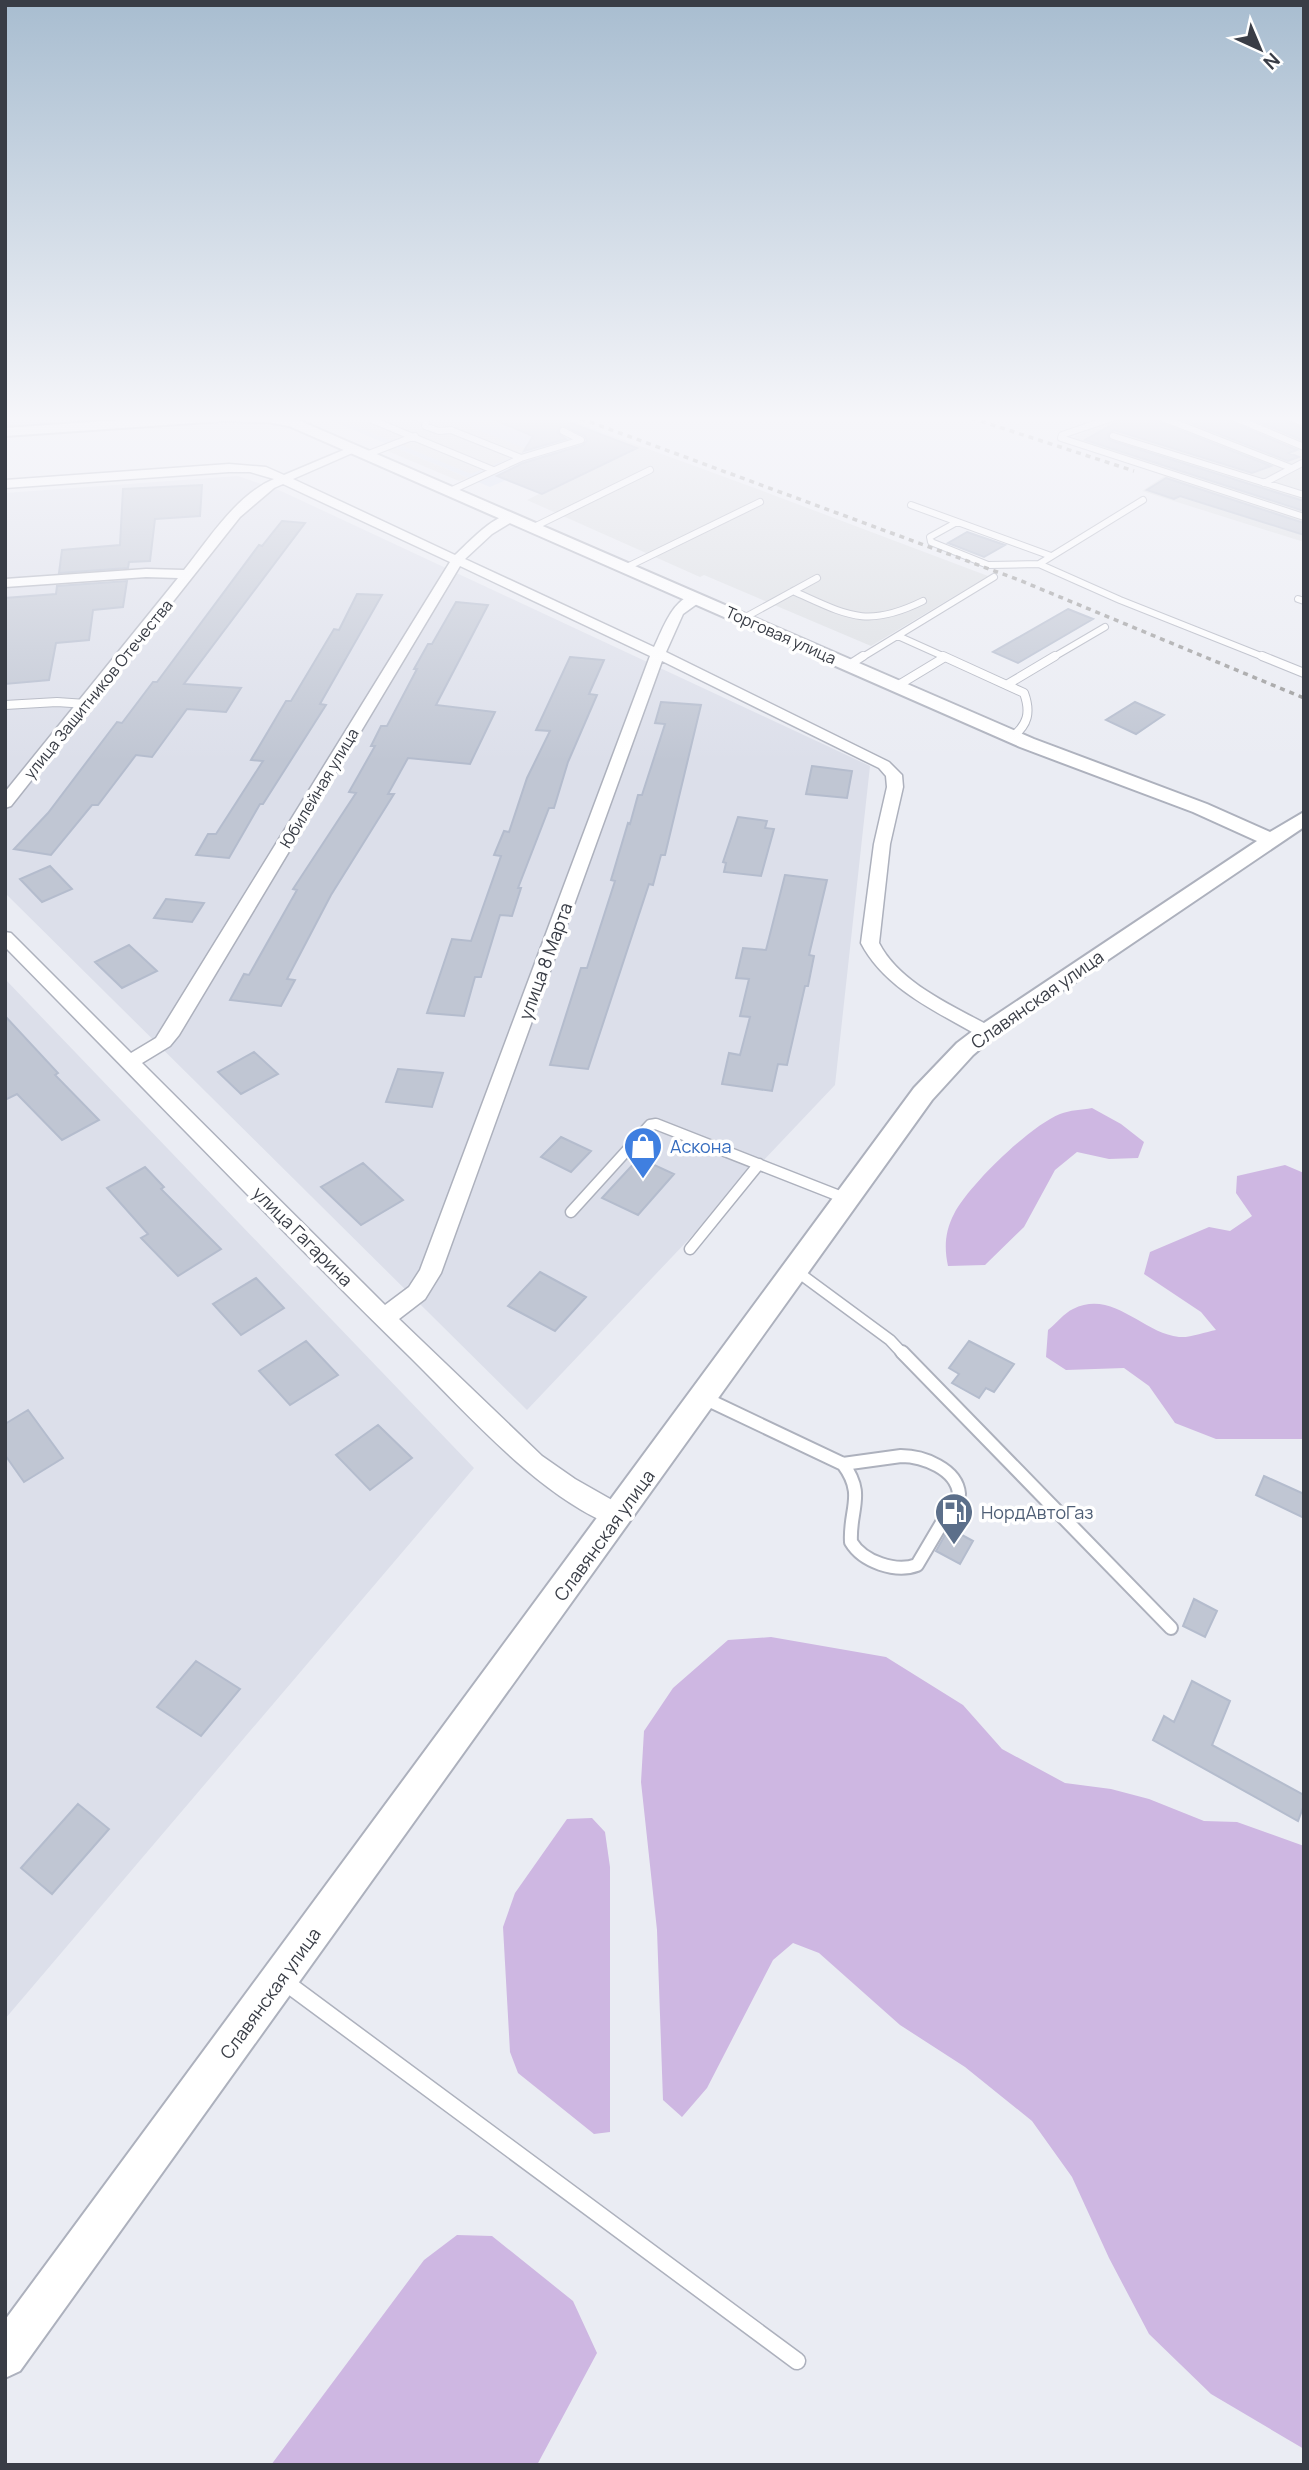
<svg xmlns="http://www.w3.org/2000/svg" width="1309" height="2470" font-family="Manrope,sans-serif">
	<rect width="100%" height="100%" fill="#eaecf3"/>
	<path fill="#dcdfea" d="M5,415h289l3,3 -22,7 -21,-3h-26l-223,15z
		M238,476l43,15 589,275 -35,319 -308,325 -522,-517v-400z
		M5,979l469,489 -469,551z"/>
	<path fill="#d7e0f2" d="M328,415h228l54,20 -120,52 -165,-69z"/>
	<path fill="#dbdee2" d="M1117,415h187v127l-162,-51 24,-16 -101,-33z
		M610,435l142,52 236,89 -117,70 -167,-71 -4,2 -173,-77 14,-7 -34,-14z"/>
	<path fill="#ceb7e2" d="M1092,1108l29,16 23,18 -6,16 -29,1 -32,-7 -22,18 -31,57 -39,38 -37,1c-4,-18 -3,-35 6,-52 15,-29 76,-88 106,-100 10,-4 22,-4 32,-6z
		M1285,1165l19,8v266h-88l-41,-16 -26,-37 -25,-18 -58,2 -20,-13 2,-27c8,-6 16,-17 25,-21 40,-20 69,24 106,28 11,1 26,-5 37,-7l-15,-18 -57,-38 6,-22 59,-25 21,4 22,-15 -16,-23 1,-17z
		M771,1637l115,20 77,48 39,44 63,34 46,6 38,10 55,22 33,1 67,24v603l-93,-55 -62,-60 -40,-76 -37,-81 -40,-56 -67,-54 -65,-42 -81,-72 -26,-10 -20,17 -66,128 -25,29 -19,-17 -6,-170 -16,-148 3,-51 29,-43 55,-48z
		M592,1818l13,14 5,35v265l-16,2 -76,-61 -8,-21 -7,-125 12,-34 52,-74z
		M457,2235l35,1 81,65 24,52 -60,112h-266l153,-205z"/>
	<path fill="#dedfe2" d="M348,415h91l91,35 -59,24 -123,-51z
		M394,447l74,31 -9,3 -74,-31z"/>
	<path fill="#c0c6d3" stroke="#b4bccd" stroke-width="2" d="M483,415h67l87,33 -95,46 -45,-18 26,-13 60,-18 4,-4 -2,-5 -23,-11 -5,7 9,7 -42,12 9,-15z
		M1129,415h20l4,5 118,46 -19,7 -138,-43 -6,4 1,6 195,61v10l-219,-71z
		M1171,415h51l4,5 71,30 -8,3 10,4 -11,4z
		M1243,415h35l4,5 22,9v12z
		M1166,478l138,45v12l-124,-39 -6,3 -27,-9z
		M202,485l-2,31 -45,3 -5,42 -21,1 -1,6 -69,5 3,-23 58,-5 3,-56z
		M282,521l23,2 -121,161 57,4 -15,24 -39,-3 -35,48 -16,-2 -38,50h-6l-41,50 -37,-6 34,-36 69,-91 5,1 31,-41h4l102,-137 3,1z
		M967,532l38,13 -21,12 -36,-14z
		M127,581l-4,26 -30,3 -4,30 -33,3 -7,37 -44,4v-86l51,-4 1,-8z
		M357,594l25,1 -62,109 6,1 -63,99h-3l-31,54 -33,-3 12,-21h8l47,-73 -12,-1 35,-59h5l43,-72 5,1z
		M456,602l32,3 -52,100 59,7 -25,52 -62,-6 -20,36h6l-63,101 -44,84 8,1 -14,26 -51,-6 14,-26 5,1 48,-85 -4,-1 63,-96 -7,-1 26,-46h-4l10,-20h6l30,-57h-3l14,-25h4z
		M1068,609l25,10 -75,44 -25,-11z
		M570,657l34,3 -15,34 8,1 -29,67 -14,46h-5l-31,80h3l-9,28 -12,-1 -19,62h-6l-11,39 -37,-3 25,-74 19,2 30,-85 -7,-1 10,-24 5,1 18,-54 23,-47 -14,-1z
		M661,702l40,3 -36,150h-4l-8,30 -4,-1 -61,185 -38,-4 31,-97h6l28,-87 -4,-1 17,-57 2,1 8,-29h4l23,-71 -10,-1z
		M1135,702l29,13 -28,19 -30,-14z
		M812,766l40,5 -5,27 -41,-4z
		M738,817l29,4 -2,7 9,1 -13,47 -37,-4 2,-9 -3,-1z
		M50,866l22,23 -30,13 -22,-23z
		M785,875l42,5 -18,75 5,1 -6,30h-3l-18,79 -9,-1 -6,27 -50,-7 7,-31 11,2 10,-38 -10,-1 9,-37 -13,-1 7,-30 23,2z
		M166,899l38,4 -12,19 -38,-4z
		M129,945l28,26 -35,17 -27,-26z
		M5,1016l53,57 -3,2 44,45 -37,20 -45,-46 -12,6z
		M254,1052l24,22 -37,20 -23,-22z
		M398,1069l45,4 -11,34 -46,-5z
		M561,1137l30,14 -20,21 -30,-15z
		M639,1158l35,16 -36,41 -36,-17z
		M363,1163l40,37 -42,25 -40,-38z
		M145,1167l19,20 -3,2 60,60 -43,27 -37,-38 7,-4 -41,-46z
		M540,1272l46,25 -31,34 -47,-25z
		M256,1278l28,30 -43,27 -28,-31z
		M306,1341l32,34 -48,30 -31,-34z
		M969,1341l45,23 -20,28 -8,-4 -7,10 -27,-15 7,-9 -10,-6z
		M28,1410l35,48 -39,24 -19,-27v-31z
		M378,1425l34,33 -42,32 -34,-35z
		M1264,1476l40,18v24l-48,-23z
		M949,1528l24,13 -13,23 -24,-13z
		M1194,1599l23,12 -12,26 -22,-11z
		M196,1661l44,28 -39,47 -44,-29z
		M1192,1681l38,20 -18,44 92,50v10l-6,16 -145,-81 11,-24 10,6z
		M78,1804l31,25 -57,65 -31,-26z"/>
	<g fill="none" stroke-linecap="round" stroke-linejoin="round">
		<defs>
			<path id="service-far4" d="M368,415l4,5 121,50
				M410,415l16,6 -1,5 14,5 12,-1 70,28 -71,33
				M1121,415l-59,20 -1,3 243,79
				M1155,415l136,53
				M1228,415l76,32
				M1284,415l20,8
				M1113,436l191,59
				M366,455l49,-19
				M521,458l60,-18 -18,-9
				M1264,483l40,-21
				M1143,500l-104,64 81,36 146,58
				M911,505l140,51
				M957,522l-27,15 1,5 57,23 51,-1
				M534,527l116,-57
				M627,567l133,-65
				M793,591c54,24 73,38 130,10
				M1298,599l6,2
				M744,618l73,-40
				M898,636l49,22
				M861,658l133,-81
				M1052,658l53,-31"/>
			<path id="service-far3" d="M943,656l81,37c7,19 4,32 -12,44
				M1262,656l42,17
				M849,665l14,-9
				M1008,684l47,-28
				M897,686l48,-29
				M5,705l52,-3 29,2"/>
			<path id="service-far2" d="M571,1212l79,-87 6,-1 191,75
				M690,1249l69,-85
				M795,1270l95,70 13,14"/>
			<path id="service-far1" d="M902,1352l269,276
				M704,1398l139,66
				M901,1456c22,0 56,13 58,38l-42,71c-21,8 -54,-3 -66,-23 -2,-33 15,-47 -8,-78z"/>
			<path id="service" d="M285,1982l512,379"/>
			<path id="minor" d="M353,446l6,3 -2,2 -64,28 162,76c14,-13 41,-43 60,-41v6l-23,14 -27,25 189,88c9,-18 21,-56 47,-52v6l-18,13 -17,38 223,110 13,13 1,12 -13,57 -11,99c21,41 75,63 114,85l2,4 -2,4h-14c-43,-25 -94,-47 -118,-93l13,-99 13,-57 -1,-11 -7,-8 -217,-107 -221,612 -16,26 -26,20 143,137 33,23 51,29 3,8 -3,8 -9,3c-76,-28 -150,-114 -207,-170 -137,-134 -270,-273 -405,-410v-15l6,1 120,120 25,-15 294,-476 -167,-78 -9,4 -34,29 -229,289 -6,2v-16l173,-214 -32,-1 -141,10v-8l141,-10 38,1c25,-31 52,-75 90,-91l-24,-7h-21l-224,16v-8l224,-16 37,3 18,8zM460,566l190,90 -230,614 -11,17 -24,18 -243,-242 28,-17 9,-11z"/>
			<path id="tertiary" d="M192,415h81l25,5 736,319 173,65 63,28 34,-20v15l-310,210 -21,18 -41,45 -912,1271 -15,7v-58l909,-1232 43,-45 21,-16 279,-186 -64,-29 -173,-65 -731,-321 -22,-4 -44,-1 -218,15v-8z"/>
		</defs>
		<use href="#service-far4" stroke="#adb1bd" stroke-width="8"/>
		<use href="#service-far3" stroke="#adb1bd" stroke-width="10"/>
		<use href="#service-far2" stroke="#adb1bd" stroke-width="13"/>
		<use href="#service-far1" stroke="#adb1bd" stroke-width="16"/>
		<use href="#service" stroke="#adb1bd" stroke-width="19"/>
		<use href="#minor" stroke="#adb1bd" stroke-width="3"/>
		<use href="#tertiary" stroke="#adb1bd" stroke-width="4"/>
		<use href="#service-far4" stroke="#fff" stroke-width="6"/>
		<use href="#service-far3" stroke="#fff" stroke-width="8"/>
		<use href="#service-far2" stroke="#fff" stroke-width="10"/>
		<use href="#service-far1" stroke="#fff" stroke-width="12"/>
		<use href="#service" stroke="#fff" stroke-width="16"/>
		<use href="#minor" fill="#fff" fill-rule="evenodd"/>
		<use href="#tertiary" fill="#fff" fill-rule="evenodd"/>
		<path stroke="#979797" stroke-width="3.5" stroke-dasharray="5 5" stroke-linecap="butt" d="M571,415l448,165 285,118
			M962,415l172,56"/>
	</g>
	<linearGradient id="sky" x2="0" y2="1"><stop stop-color="#a8bdd0"/><stop offset="0.55" stop-color="#f6f6fa"/><stop offset="1" stop-color="#f6f6fa" stop-opacity="0"/></linearGradient>
	<rect width="1309" height="761" fill="url(#sky)"/>
	<defs>
		<symbol id="shop-pin" viewBox="-11 -11 22 30"><path d="M0 17L-7.5 6A9.5 9.5 0 1 1 7.5 6Z" fill="#3f7fe0" stroke="#fff"/><path d="M-5-2.5h2.3a2.7 3.5 0 0 1 5.4 0H5L5.5 6h-11ZM-1.5-2.5h3a1.5 2.3 0 0 0-3 0Z" fill="#fff"/></symbol>
		<symbol id="fuel-pin" viewBox="-11 -11 22 30"><path d="M0 17L-7.5 6A9.5 9.5 0 1 1 7.5 6Z" fill="#5c6f8a" stroke="#fff"/><path d="M-5.5-6h7V0h2V4h1.3V-2.5L3-4.5l.8-.8L6-3V5H2.5V1h-1V6h-7ZM-4.2-4.7v3.2H.2V-4.7Z" fill="#fff"/></symbol>
	</defs>
	<g fill-rule="evenodd">
		<use href="#shop-pin" x="621" y="1124" width="44" height="60"/>
		<use href="#fuel-pin" x="932" y="1490" width="44" height="60"/>
	</g>
	<g text-anchor="middle" dominant-baseline="central" stroke-width="7" stroke-linejoin="round" paint-order="stroke">
		<g font-size="16" fill="#393d46" stroke="#fff">
			<text transform="translate(781 635) rotate(24)">Торговая улица</text>
			<text transform="translate(98 689) rotate(-51)">улица Защитников Отечества</text>
			<text transform="translate(319 788) rotate(-59)">Юбилейная улица</text>
		</g>
		<g font-size="18" fill="#393d46" stroke="#fff">
			<text transform="translate(545 961) rotate(-70)">улица 8 Марта</text>
			<text transform="translate(1037 999) rotate(-35)">Славянская улица</text>
			<text transform="translate(303 1236) rotate(45)">улица Гагарина</text>
			<text transform="translate(604 1535) rotate(-54)">Славянская улица</text>
			<text transform="translate(270 1993) rotate(-54)">Славянская улица</text>
		</g>
		<g font-size="18" fill="#366cbe" stroke="#fff" text-anchor="start">
			<text x="670" y="1146">Аскона</text>
		</g>
		<g font-size="18" fill="#4e5e75" stroke="#fff" text-anchor="start">
			<text x="981" y="1512">НордАвтоГаз</text>
		</g>
	</g>
	<rect width="1309" height="2470" fill="none" stroke="#393d46" stroke-width="14"/>
	<g transform="translate(1260 49) rotate(136)" stroke="#ffffff" stroke-width="5" paint-order="stroke">
	<path d="M0-5L12 26L0 18L-12 26Z" fill="#393d46"/>
	<text y="-10" font-size="19" font-weight="bold" text-anchor="middle" fill="#393d46">N</text>
	</g>
</svg>
